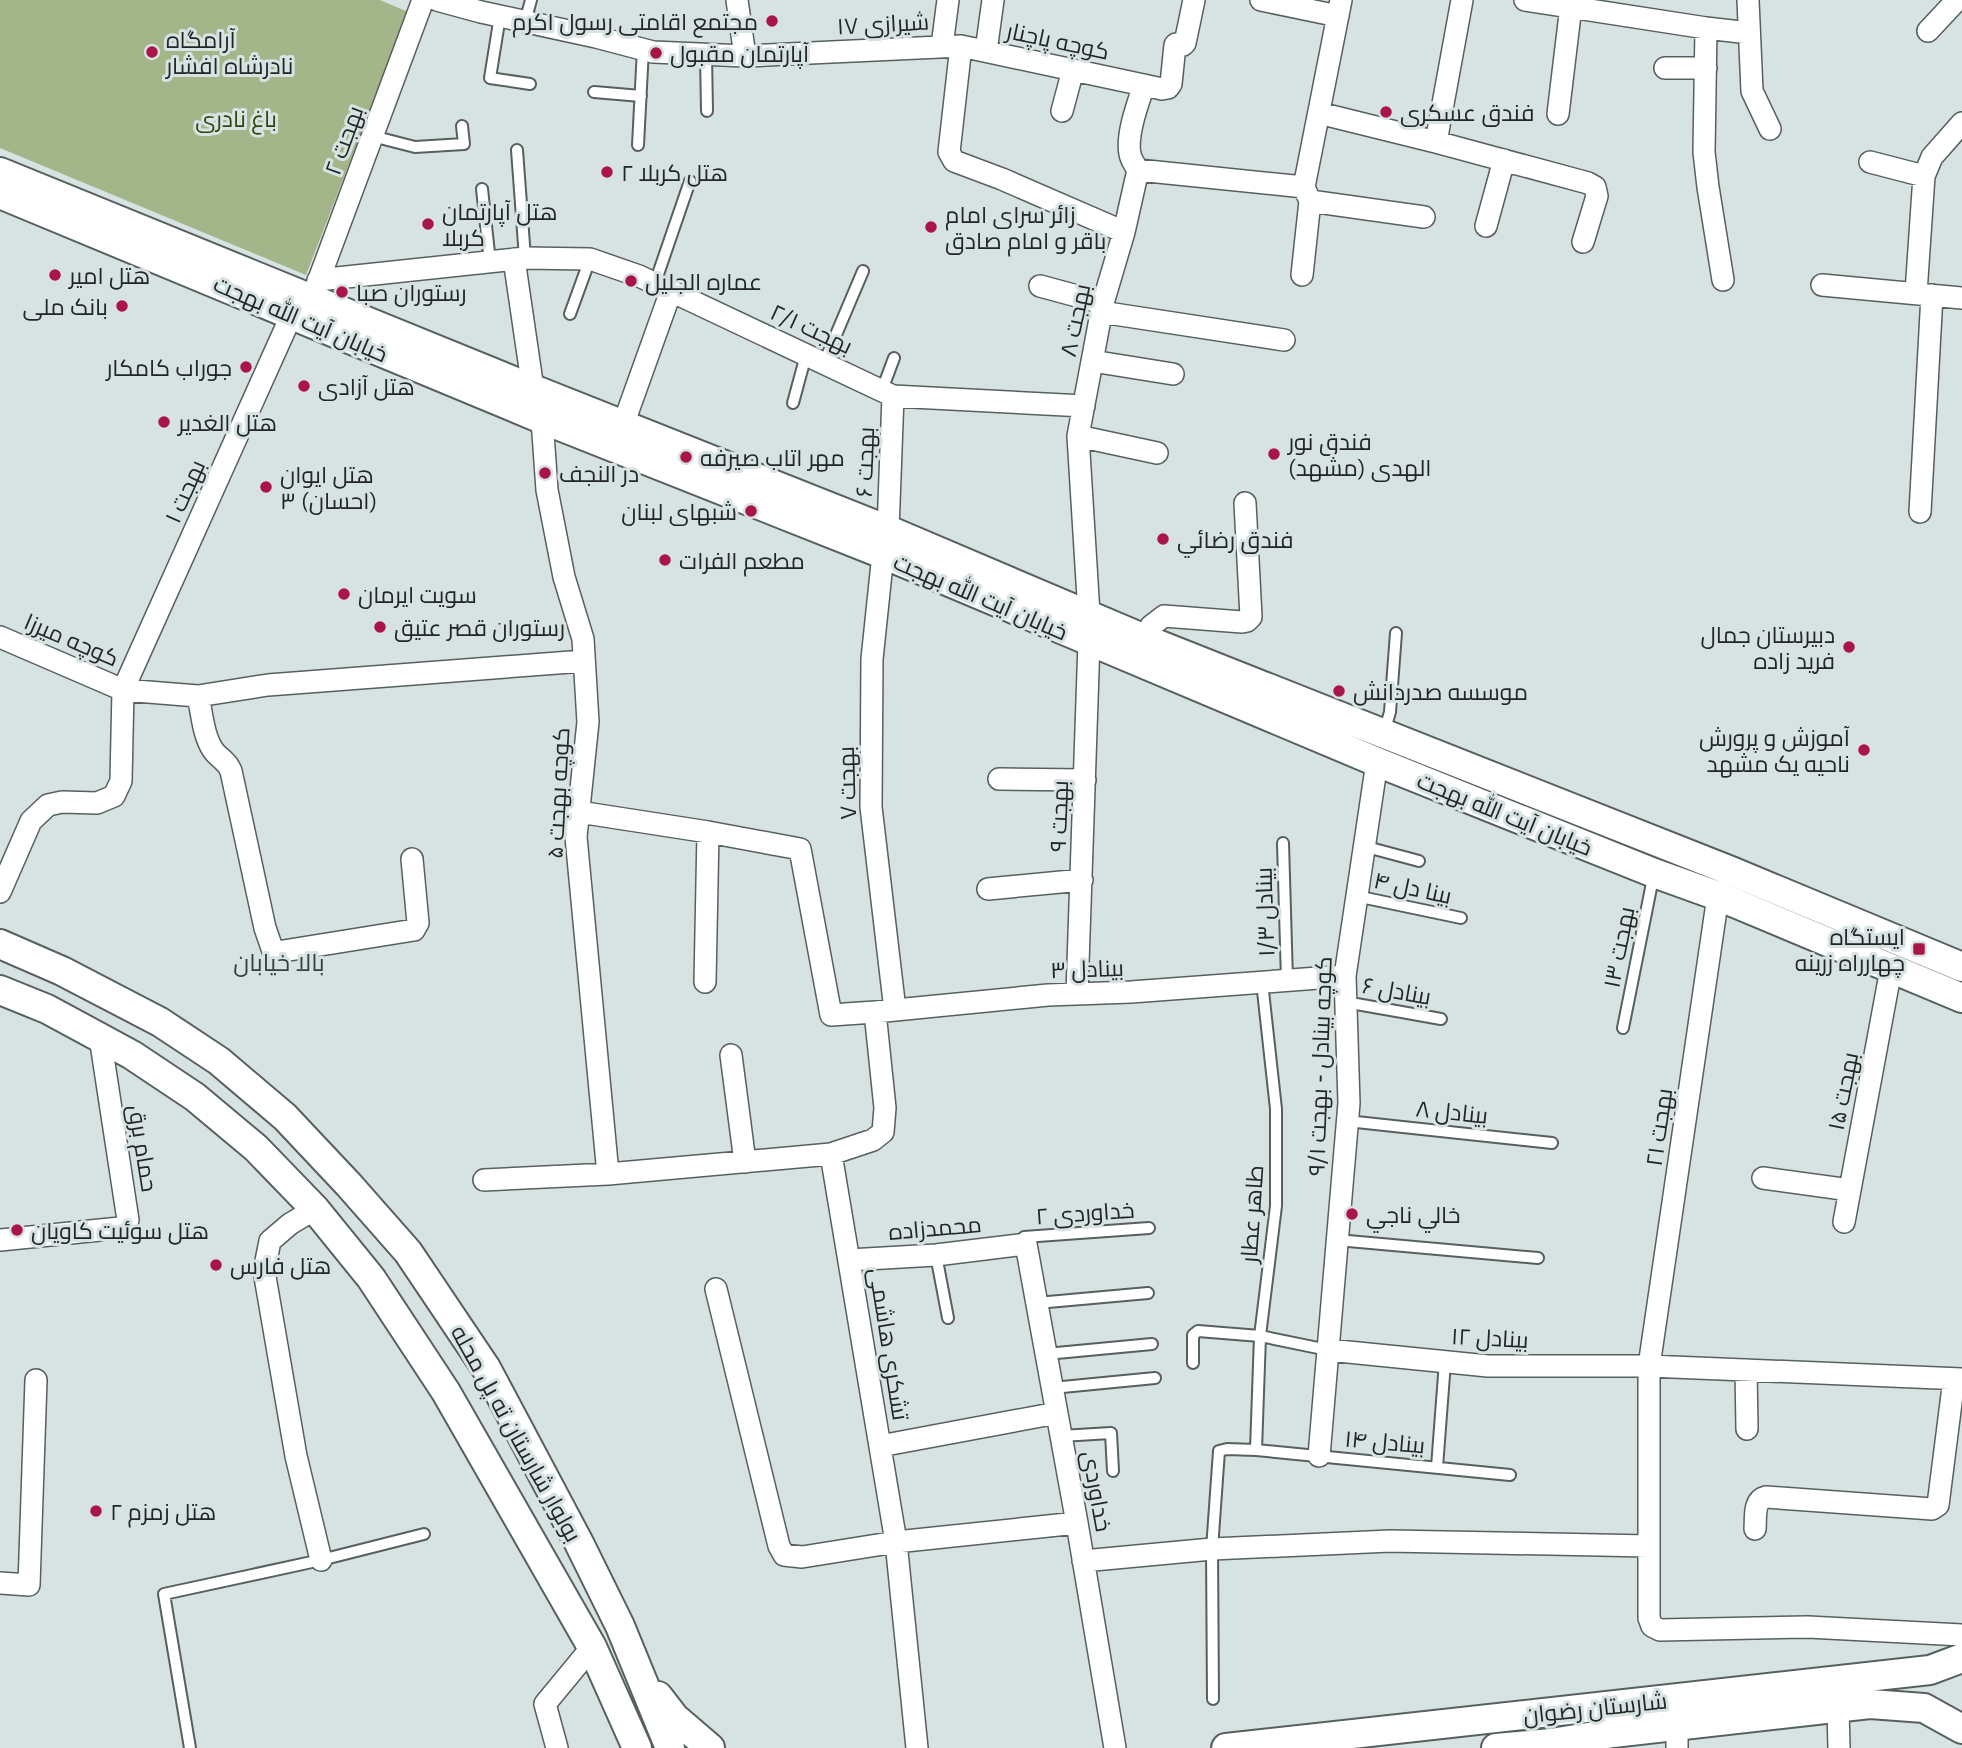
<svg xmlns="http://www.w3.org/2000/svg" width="1962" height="1748" font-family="'IBM Plex Sans',Cairo,sans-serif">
	<rect width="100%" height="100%" fill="#d7e2e2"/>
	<path fill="#a3b589" d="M0,0h380l28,12 -102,263 -306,-127z"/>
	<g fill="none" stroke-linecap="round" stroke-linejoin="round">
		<defs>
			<path id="lane" d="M500,16l-10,62 40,6
				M525,22l6,-22
				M706,55l1,56
				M594,92l47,4
				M372,136l43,11 49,-3 -2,-18
				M638,145l5,-96
				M517,150l8,108
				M482,189l8,73
				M655,283l35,-102
				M570,314l20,-55
				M824,363l39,-92
				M882,390l12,-32
				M793,403l13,-48
				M1384,732l6,-20 6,-79
				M1283,843l4,137
				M1363,846l56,15
				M1356,896l105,22
				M1345,1002l96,17
				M1623,1028l31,-155
				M1347,1121l205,22
				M1024,1237l125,-9
				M1337,1240l201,18
				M936,1255l12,63
				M1037,1303l111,-10
				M1046,1354l106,-10
				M1193,1363v-28l5,-4 62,5 68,14
				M1052,1388l103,-10
				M1061,1436l50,-3 2,38
				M1256,1450l4,-114 16,-130v-97l-14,-127
				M1437,1467l8,-105
				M1213,1699l-1,-150 7,-98 8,-2 29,1 254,25
				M190,1748l-26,-154 157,-34 103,-26"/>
			<path id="street" d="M437,0l44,12 115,25 57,15 92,4 216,-10 201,43 6,-1 3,-4 4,-39 1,-1 7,1 2,-2 9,-43
				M737,0l8,56
				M1261,0l77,16
				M1525,0l181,28 43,5
				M1748,0l4,91 18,38
				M1706,28l-2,124 4,35 15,93
				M1928,31l29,-31
				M942,46l6,-46
				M961,46l-12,106 5,9 48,18 122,53
				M986,51l7,-51
				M1665,68h41
				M1062,111l11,-41
				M1319,113l117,29 152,41 7,4 2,9 -14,46
				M1558,114l13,-108 2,-6
				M1436,142l26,-142
				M1870,162l54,14
				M1138,170l166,17
				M1310,201l114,16
				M1486,226l18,-66
				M514,259l19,130
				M1302,275l8,-74 -6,-14 37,-187
				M318,280l207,-22 65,1 49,17 254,120 191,10
				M1822,285l140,13
				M1040,286l63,17
				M315,290l108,-290
				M1916,293l8,-117 8,-19 30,-34
				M1101,312l183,28
				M1092,361l81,13
				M542,419l5,71 17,87 19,62 5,83 -12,115 32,337
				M623,425l48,-134
				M1078,436l79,17
				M1920,512l12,-217
				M888,530l5,-134
				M883,554l-11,105 -1,148 24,203
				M1089,614l-11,-178 25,-133 21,-71 14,-62c-3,-5 -7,-10 -8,-16 -4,-19 8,-51 14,-69
				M0,637l123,53 75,6 70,-11 316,-24
				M1147,640l4,-14 13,-10 78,6 5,-1 4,-4 -6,-114
				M198,696c4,17 5,39 15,54 6,9 13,9 18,21l34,157 8,23 4,1 137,-22 4,-7 -6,-64
				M999,779l86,1
				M579,812l129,20 92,17 31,166 44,-3 173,-17 83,-3 214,-16
				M988,889l94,-9
				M0,892l31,-71 17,-16 14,-3 35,1 17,-7 7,-15 2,-91 169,-376
				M1718,896l-69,470v252l3,8 8,4 148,-3 154,8
				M705,982l3,-150
				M1077,993l12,-351
				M731,1055l14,107
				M831,1154l65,388 21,206
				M1763,1178l87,12
				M484,1180l124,-6 223,-20 42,-14 10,-8 2,-24 -10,-96
				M315,1209l-25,15 -20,17 -6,30 32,185 25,104
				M1844,1222l47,-253
				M0,1240l120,-12 5,-3 3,-5 -28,-183
				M849,1260l87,-5 90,-11 51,279 38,225
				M716,1289l63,257 5,9 18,2 94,-15 181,-19
				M1328,1350l160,16h161l313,13
				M1746,1370l1,59
				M880,1446l177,-33
				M1319,1456l30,-353 -4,-127 32,-214
				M1755,1529c1,-11 -2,-29 11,-32l166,12 6,-4 16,-126
				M1083,1561l129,-12 178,-8 259,5
				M0,1583l29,2 7,-205
				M1838,1708l1,40
				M1677,1726v22
				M557,1748l-12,-44 47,-57"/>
			<path id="secondary" d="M0,172l533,217 355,141 259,110 584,231 231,96
				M0,194l542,225 341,135 494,208 277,111 64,23 244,102
				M0,944l62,27 98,51 59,39 66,56 64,68 59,67 78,116 93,175 41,83 50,122
				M0,990l47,19 85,46 63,42 61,51 59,61 56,69 75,114 146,255 45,101
				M658,1696l17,22 35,30
				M1226,1748l704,-78 32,-12
				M1496,1748l55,-5 62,-10 257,-29 54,4 38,21"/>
		</defs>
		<use href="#lane" stroke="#56605f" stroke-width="14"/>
		<use href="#street" stroke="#56605f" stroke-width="24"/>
		<use href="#secondary" stroke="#56605f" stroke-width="32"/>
		<use href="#lane" stroke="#fff" stroke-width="10"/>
		<use href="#street" stroke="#fff" stroke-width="21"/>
		<use href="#secondary" stroke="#fff" stroke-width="28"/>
	</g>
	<g fill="#a91548" stroke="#d7e2e2" stroke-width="2.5">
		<circle cx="772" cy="21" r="7"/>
		<circle cx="152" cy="52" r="7"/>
		<circle cx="656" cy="53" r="7"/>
		<circle cx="1386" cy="112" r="7"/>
		<circle cx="607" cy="172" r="7"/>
		<circle cx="428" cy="224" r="7"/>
		<circle cx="931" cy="227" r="7"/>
		<circle cx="55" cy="275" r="7"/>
		<circle cx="631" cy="281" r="7"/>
		<circle cx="342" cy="292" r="7"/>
		<circle cx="122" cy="306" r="7"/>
		<circle cx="246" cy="367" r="7"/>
		<circle cx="304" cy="386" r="7"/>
		<circle cx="164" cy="422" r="7"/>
		<circle cx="1274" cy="454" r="7"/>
		<circle cx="686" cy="457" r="7"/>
		<circle cx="545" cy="473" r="7"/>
		<circle cx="266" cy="487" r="7"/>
		<circle cx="751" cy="511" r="7"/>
		<circle cx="1163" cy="539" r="7"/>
		<circle cx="665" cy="560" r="7"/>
		<circle cx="344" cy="594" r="7"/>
		<circle cx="380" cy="627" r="7"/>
		<circle cx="1849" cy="647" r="7"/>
		<circle cx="1339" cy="691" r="7"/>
		<circle cx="1864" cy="750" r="7"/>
		<rect x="1912" y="942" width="14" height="14" rx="3.5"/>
		<circle cx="1352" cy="1214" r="7"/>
		<circle cx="17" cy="1230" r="7"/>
		<circle cx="216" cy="1265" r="7"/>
		<circle cx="96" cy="1511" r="7"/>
	</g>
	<g text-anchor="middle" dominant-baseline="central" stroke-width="6" stroke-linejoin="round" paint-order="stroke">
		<g font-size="23" fill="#222626" stroke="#d7e2e2" text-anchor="start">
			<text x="758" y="21" text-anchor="end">مجتمع اقامتی رسول اکرم</text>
			<text x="166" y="39">آرامگاه<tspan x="166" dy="26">نادرشاه افشار</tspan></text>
			<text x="670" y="53">آپارتمان مقبول</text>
			<text x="1400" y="112">فندق عسکری</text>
			<text x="621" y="172">هتل کربلا ۲</text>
			<text x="442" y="211">هتل آپارتمان<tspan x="442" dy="26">کربلا</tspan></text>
			<text x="945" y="214">زائر سرای امام<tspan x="945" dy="26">باقر و امام صادق</tspan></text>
			<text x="69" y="275">هتل امیر</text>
			<text x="645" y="281">عماره الجلیل</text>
			<text x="356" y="292">رستوران صبا</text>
			<text x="108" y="306" text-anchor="end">بانک ملی</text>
			<text x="232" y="367" text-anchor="end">جوراب کامکار</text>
			<text x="318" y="386">هتل آزادی</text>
			<text x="178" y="422">هتل الغدیر</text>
			<text x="1288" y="441">فندق نور<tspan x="1288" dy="26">الهدى (مشهد)</tspan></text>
			<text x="700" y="457">مهر اتاب صيرفه</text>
			<text x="559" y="473">در النجف</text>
			<text x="280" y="474">هتل ایوان<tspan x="280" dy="26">۳ (احسان)</tspan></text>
			<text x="737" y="511" text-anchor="end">شبهای لبنان</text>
			<text x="1177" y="539">فندق رضائي</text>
			<text x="679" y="560">مطعم الفرات</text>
			<text x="358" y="594">سویت ایرمان</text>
			<text x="394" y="627">رستوران قصر عتیق</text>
			<text x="1835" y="634" text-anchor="end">دبیرستان جمال<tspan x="1835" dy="26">فرید زاده</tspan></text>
			<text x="1353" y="691">موسسه صدردانش</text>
			<text x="1850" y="737" text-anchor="end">آموزش و پرورش<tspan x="1850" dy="26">ناحیه یک مشهد</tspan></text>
			<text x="1905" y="936" text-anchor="end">ایستگاه<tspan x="1905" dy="26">چهارراه زرینه</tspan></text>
			<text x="1366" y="1214">خالي ناجي</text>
			<text x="31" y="1230">هتل سوئیت کاویان</text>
			<text x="230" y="1265">هتل فارس</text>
			<text x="110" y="1511">هتل زمزم ۲</text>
		</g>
		<g font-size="23" fill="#222626" stroke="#d7e2e2">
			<text transform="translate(883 23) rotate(-3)">شیرازی ۱۷</text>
			<text transform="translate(1058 40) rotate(12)">کوچه پاچنار</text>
			<text transform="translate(343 140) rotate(-70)">بهجت ۲</text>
			<text transform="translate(301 318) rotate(23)">خیابان آیت الله بهجت</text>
			<text transform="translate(1074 320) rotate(-78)">بهجت ۸</text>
			<text transform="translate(812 328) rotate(25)">بهجت ۲/۱</text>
			<text transform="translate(864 462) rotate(-88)">بهجت ۶</text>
			<text transform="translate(184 491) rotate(-66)">بهجت ۱</text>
			<text transform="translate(981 596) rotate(23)">خیابان آیت الله بهجت</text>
			<text transform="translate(72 639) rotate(23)">کوچه میرزا</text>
			<text transform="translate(846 783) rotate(-92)">بهجت ۷</text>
			<text transform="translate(557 793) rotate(-87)">کوچه بهجت ۵</text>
			<text transform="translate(1505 813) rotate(22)">خیابان آیت الله بهجت</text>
			<text transform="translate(1058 816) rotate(-88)">بهجت ۹</text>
			<text transform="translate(1413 887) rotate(12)">بینا دل ۴</text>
			<text transform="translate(1264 912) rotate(-92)">بینادل ۱/۳</text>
			<text transform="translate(1618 947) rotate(-79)">بهجت ۱۳</text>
			<text transform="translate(1087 968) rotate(-2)">بینادل ۳</text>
			<text transform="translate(1397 990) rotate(10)">بینادل ۶</text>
			<text transform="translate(1319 1066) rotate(-88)">کوچه بینادل - بهجت ۹/۱</text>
			<text transform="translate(1842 1091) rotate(-79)">بهجت ۱۵</text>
			<text transform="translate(1452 1111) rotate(6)">بینادل ۸</text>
			<text transform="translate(1658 1127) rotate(-82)">بهجت ۲۱</text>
			<text transform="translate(144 1148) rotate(81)">حمام برق</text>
			<text transform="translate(1085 1212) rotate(-4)">خداوردی ۲</text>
			<text transform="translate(1251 1214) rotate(-86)">طاهر عطار</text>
			<text transform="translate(935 1227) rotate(-5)">محمدزاده</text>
			<text transform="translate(1490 1337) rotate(3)">بینادل ۱۲</text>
			<text transform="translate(890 1344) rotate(81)">تشکری هاشمی</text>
			<text transform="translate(517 1433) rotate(61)">بولوار شارستان ته پل محله</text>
			<text transform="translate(1385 1441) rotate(5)">بینادل ۱۴</text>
			<text transform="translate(1098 1491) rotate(80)">خداوردی</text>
			<text transform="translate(1595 1707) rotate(-6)">شارستان رضوان</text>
		</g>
		<g font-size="23" fill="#33450b" stroke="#d7e2e2">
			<text x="236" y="118">باغ نادری</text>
		</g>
		<g font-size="24" fill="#36403f" stroke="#d7e2e2">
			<text x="279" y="962">بالا خیابان</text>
		</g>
	</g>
</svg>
